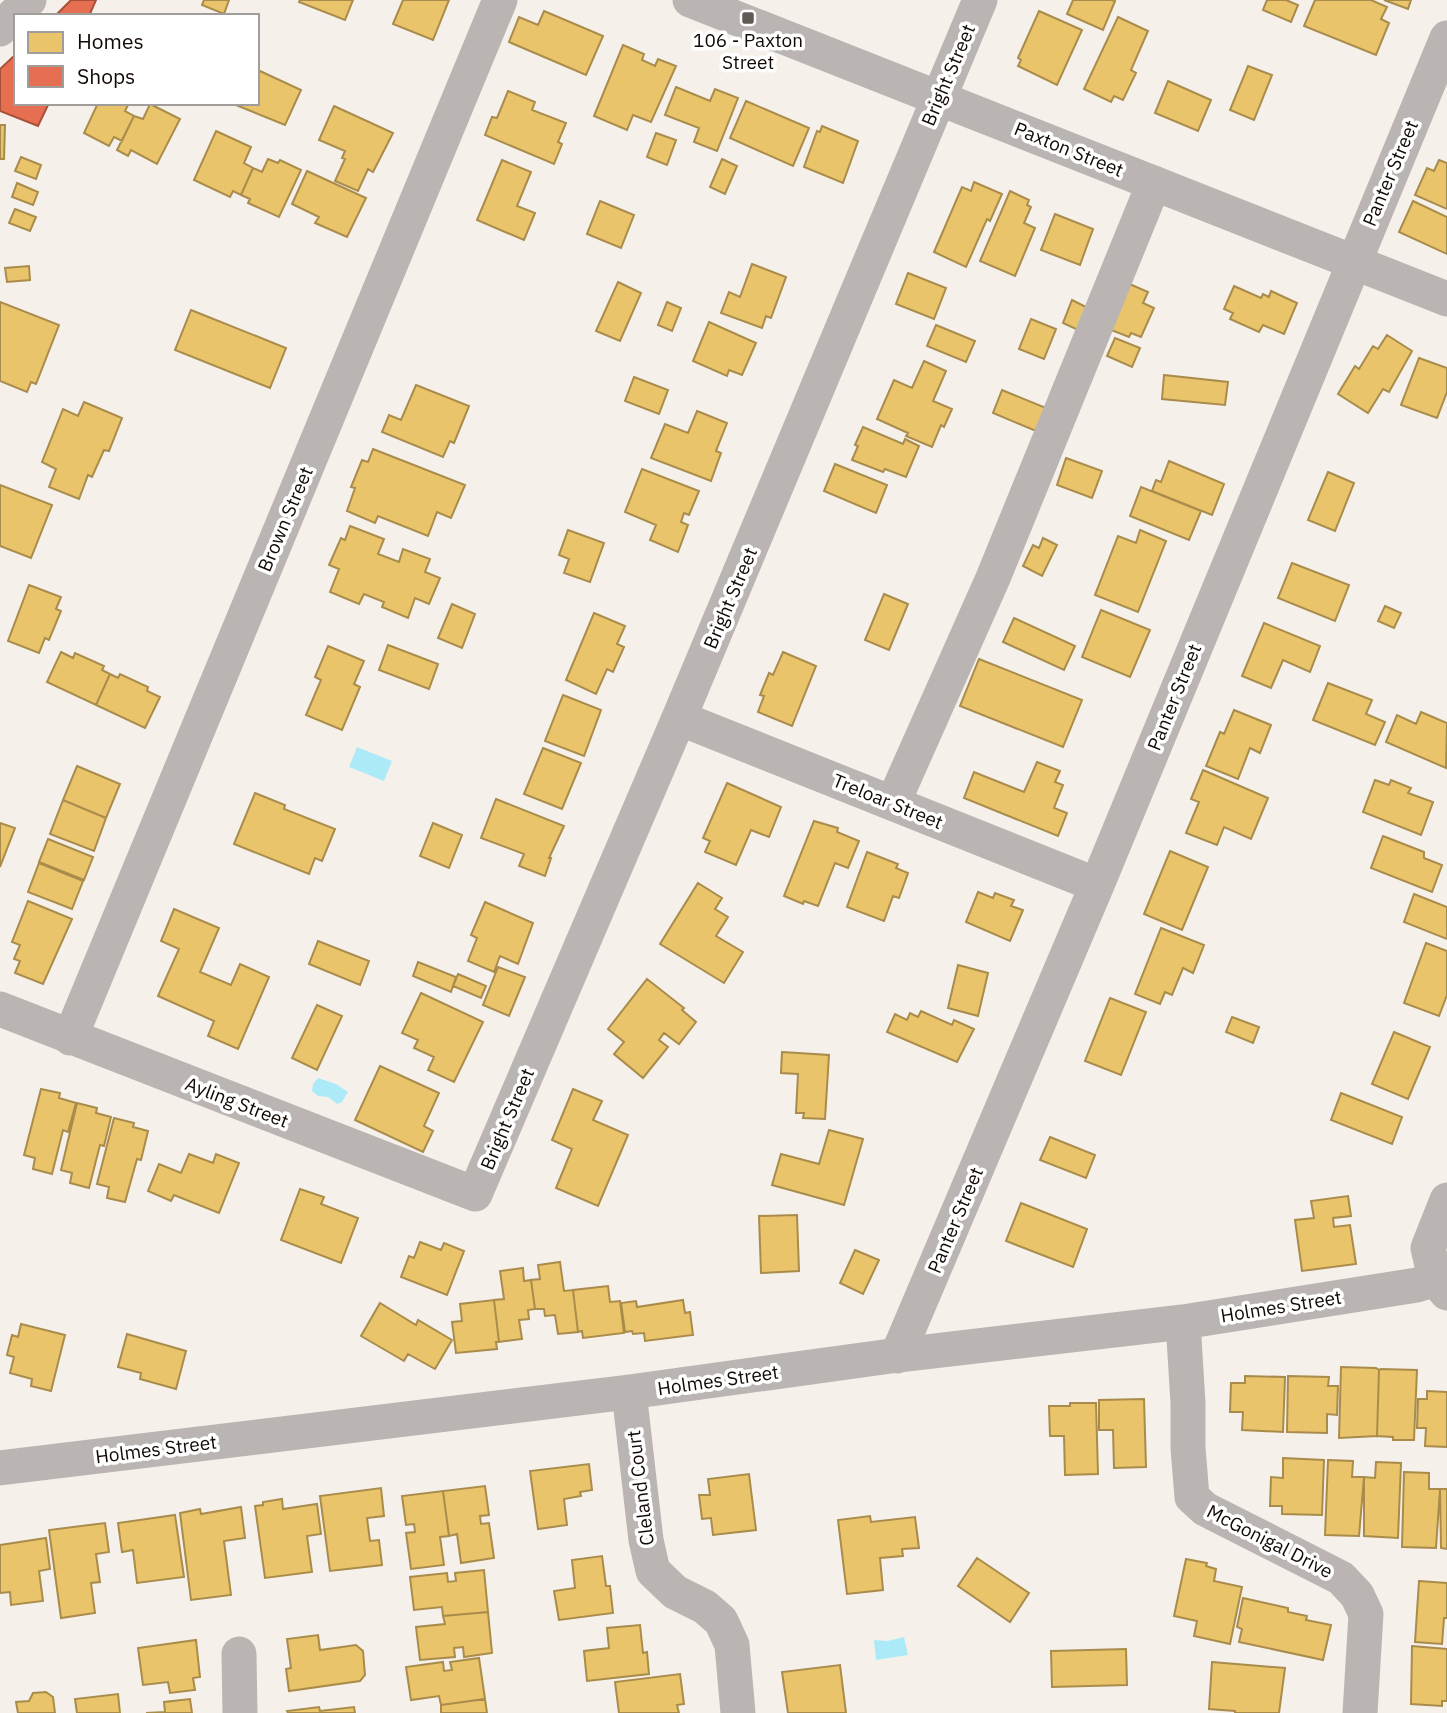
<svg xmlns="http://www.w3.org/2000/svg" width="1447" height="1713" font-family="'IBM Plex Sans',sans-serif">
	<rect width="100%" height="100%" fill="#f6f0eb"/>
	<path fill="#adeaf8" d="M357,747l35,14 -8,20 -35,-14z
		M318,1078l18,6 12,8 -6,10 -5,2 -9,-7 -10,-1 -6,-5 1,-7z
		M904,1637l4,18 -32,5 -2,-20 13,1z"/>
	<path fill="#e9c46a" stroke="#a98c4b" stroke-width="2" d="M204,0h25l-5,14 -22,-9z
		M300,0h53l-8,20 -46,-18z
		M403,0h46l-16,40 -40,-16z
		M1073,0h39l3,1 -12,29 -36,-16z
		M1267,0h19l12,5 -7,17 -28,-12z
		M1315,0h56l16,7 -6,12 8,4 -13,32 -72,-29z
		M1384,0h27l-3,9z
		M544,11l59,25 -17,39 -77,-33 10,-25 19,8z
		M1039,11l43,19 -25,55 -39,-19 3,-6 -3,-2z
		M1118,17l30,14 -17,39 5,3 -13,27 -9,-4 -3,6 -27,-13z
		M623,45l21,9 -2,6 13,6 3,-7 18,7 -25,56 -18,-7 -6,15 -33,-14z
		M1248,66l24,9 -18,45 -24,-10z
		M260,71l41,19 -16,35 -54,-22h26v-26z
		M1168,81l43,19 -13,31 -43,-18z
		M676,87l34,14 5,-12 23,9 -21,53 -23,-9 5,-14 -34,-13z
		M508,91l27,11 -3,8 34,13 -8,19 4,2 -8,20 -69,-29 7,-18 5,1z
		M746,101l63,27 -16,38 -63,-28z
		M98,103h31l-4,8 9,5 -12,25 -8,-4 -5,9 -25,-13z
		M150,104l30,15 -23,45 -26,-14 -3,6 -11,-6 17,-34 9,3z
		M334,106l59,27 -20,39 -5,-3 -10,22 -23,-10 10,-22 -3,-1 3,-7 -26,-11z
		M0,125h5l-1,34h-4z
		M822,126l36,15 -15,42 -39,-16 13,-36 3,1z
		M216,131l35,16 -7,16 9,5 -12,27 -8,-4 -3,6 -36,-17z
		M656,133l20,7 -9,25 -20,-8z
		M21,157l20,8 -5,14 -21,-8z
		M268,159l10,4 2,-3 21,10 -22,47 -31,-14 2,-4 -9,-4 12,-27 9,4z
		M722,159l15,7 -12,28 -15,-7z
		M502,160l29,12 -14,34 18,7 -11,27 -47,-20z
		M1439,160l8,3v46l-32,-14 12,-27 7,3z
		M307,171l59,27 -19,39 -32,-14 4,-6 -27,-13z
		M974,182l28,12 -12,27 -3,-2 -21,48 -32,-15 28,-65 9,4z
		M17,183l21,9 -5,13 -21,-8z
		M1010,191l19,9 -2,5 4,2 -7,16 11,5 -20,48 -35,-15z
		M600,201l34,14 -13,33 -34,-14z
		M1413,201l34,16v37l-48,-22z
		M15,209l21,8 -6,14 -21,-8z
		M1055,214l38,15 -13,36 -39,-15z
		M752,264l34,13 -15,41 -5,-2 -4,12 -41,-15 8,-21 11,5z
		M29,266l1,14 -23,2 -2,-14z
		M908,273l38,15 -12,31 -38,-15z
		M618,282l23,11 -21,48 -24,-10z
		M1125,282l23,10 -5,11 11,5 -13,29 -10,-4 -2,4 -23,-9z
		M1234,286l27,12 2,-4 6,3 2,-6 26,12 -13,31 -21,-9 -4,7 -29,-13 3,-6 -9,-4z
		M1072,300l16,8 -10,22 -15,-7z
		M0,302l59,23 -23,59 -5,-2 -4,10 -27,-11z
		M667,302l14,6 -9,23 -14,-6z
		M191,310l95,38 -16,40 -95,-38z
		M1031,319l25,10 -12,30 -25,-10z
		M709,322l47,21 -14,32 -13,-5 -2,6 -34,-15z
		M936,325l39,16 -9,21 -39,-16z
		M1387,335l25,16 -23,41 -6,-3 -15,24 -30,-19 17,-28 4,3 14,-23 5,3z
		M1115,338l25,10 -8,19 -25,-11z
		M1419,358l28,10v24l-10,26 -36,-13z
		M924,361l22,10 -13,30 19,8 -8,18 -3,-2 -9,22 -26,-11 2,-3 -31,-14 17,-39 18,8z
		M1164,375l64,7 -3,23 -63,-6z
		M634,377l34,13 -9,24 -34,-13z
		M416,385l53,21 -15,37 -4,-2 -7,16 -61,-25 7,-17 12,5z
		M1002,390l44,18 -10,23 -43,-18z
		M84,402l38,16 -13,33 -5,-1 -12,27 -4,-2 -9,24 -30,-12 7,-18 -14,-7 21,-53 15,7z
		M697,411l30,12 -11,28 5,2 -10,28 -60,-23 14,-34 23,9z
		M863,427l40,17 2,-5 14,7 -13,31 -21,-8 -2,3 -31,-12 6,-14 -3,-1z
		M373,449l92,36 -14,33 -14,-6 -9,24 -50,-20 -3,7 -28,-12 8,-23 -4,-1 11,-27 6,2z
		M1066,458l36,13 -10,27 -35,-13z
		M1169,461l55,23 -12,31 -60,-24 4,-11 5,2z
		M835,464l52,21 -11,28 -52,-22z
		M642,469l57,22 -10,24 -5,-2 -3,9 7,3 -10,27 -28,-12 6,-15 -31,-13z
		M1328,472l26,11 -19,48 -27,-11z
		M0,485l52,20 -21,53 -31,-12z
		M1141,487l60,24 -12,29 -59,-24z
		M350,526l34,13 -6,15 21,8 4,-13 27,10 -5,13 15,6 -11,26 -14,-6 -7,20 -26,-11 2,-5 -20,-8 -5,10 -29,-12 9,-23 -10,-4 12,-27 4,2z
		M568,530l36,13 -14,39 -26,-9 5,-14 -10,-4z
		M1140,530l26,11 -28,71 -43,-17 23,-59 18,7z
		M1043,538l14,7 -15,31 -19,-10 10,-21 6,3z
		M1292,563l57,22 -14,36 -57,-23z
		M29,585l32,12 -5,12 5,2 -12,29 -4,-2 -6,15 -31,-12z
		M884,594l24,10 -19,46 -24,-10z
		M452,604l23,10 -13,34 -24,-10z
		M1385,606l16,7 -7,15 -16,-7z
		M1101,610l49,20 -20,47 -48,-20z
		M594,613l31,13 -8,18 7,3 -11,25 -6,-3 -11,25 -30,-14z
		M1014,618l61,28 -11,24 -61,-28z
		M1264,623l56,23 -10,26 -27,-12 -12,28 -29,-12z
		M388,645l50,19 -9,25 -50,-19z
		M328,646l36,15 -10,23 6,3 -18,43 -36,-15 15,-35 -6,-3z
		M61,652l12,6 2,-5 29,13 -2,4 8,4 -14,31 -49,-23z
		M783,652l33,14 -24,60 -34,-14 6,-16 -4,-1 9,-22 4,2z
		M979,659l103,41 -19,47 -103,-41z
		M110,674l8,4 2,-4 28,13 -1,4 13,6 -15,31 -49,-23z
		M1328,683l44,17 -6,14 19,8 -10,23 -62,-25z
		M563,695l38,15 -17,46 -39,-15z
		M1234,710l37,15 -11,28 -10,-5 -12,31 -32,-13 14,-34 4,2z
		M1421,712l26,11 -1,45 -60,-26 11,-27 19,9z
		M543,748l38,15 -19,46 -38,-15z
		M1037,762l23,9 -5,11 8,3 -9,23 13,5 -9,23 -94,-38 10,-26 50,20z
		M77,766l43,18 -14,34 -43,-18z
		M1203,770l65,28 -17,41 -27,-12 -7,18 -31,-12 13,-31 -8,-3z
		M1375,780l14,5 2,-5 20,8 -3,5 25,9 -12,33 -58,-23z
		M727,783l54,24 -12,30 -18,-7 -15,35 -31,-13 5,-11 -7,-3z
		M255,793l30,12 -1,4 51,20 -13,32 -7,-3 -6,16 -75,-30z
		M496,799l68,27 -15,32h2l-6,18 -26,-10 5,-12 -43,-16z
		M63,800l43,18 -12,33 -44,-17z
		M814,821l24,7 -1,4 22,9 -11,27 -13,-5 -17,43 -14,-5 -1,3 -19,-8z
		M0,823l15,5 -15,39z
		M433,823l29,12 -13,33 -29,-12z
		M1383,836l41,16v6l18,7 -10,27 -61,-24z
		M48,839l45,18 -9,23 -45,-18z
		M1170,851l38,16 -26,63 -38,-16z
		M867,852l31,12 -2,4 12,5 -9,25 -6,-2 -9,25 -37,-14z
		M39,863l44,18 -11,28 -44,-17z
		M698,883l24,15 -7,11 13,8 -12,19 27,16 -19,31 -64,-39z
		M978,892l15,6 2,-5 19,7 -3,6 12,4 -13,31 -44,-19z
		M1414,894l33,13v32l-43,-17z
		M28,901l44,18 -29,65 -28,-11 5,-12 -6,-2 6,-14 -8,-3z
		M485,902l48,21 -15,41 -18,-8 -6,16 -26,-11 9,-23 -6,-3z
		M174,909l45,19 -19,44 31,13 9,-21 29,13 -31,72 -30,-13 6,-15 -56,-25 21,-47 -18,-8z
		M1161,928l43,17 -11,28 -10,-5 -11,27 -7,-3 -5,12 -25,-10z
		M318,941l51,20 -9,24 -51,-21z
		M1426,943l21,8v44l-8,21 -35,-13z
		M418,962l38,15 -5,15 -38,-16z
		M958,965l30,8 -10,43 -30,-8z
		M498,967l27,10 -16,39 -26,-11z
		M458,974l28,12 -5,12 -28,-12z
		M647,979l37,29 -2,2 14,12 -17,22 -15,-11 -5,7 9,7 -25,31 -29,-24 10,-12 -16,-13z
		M421,993l62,29 -29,60 -26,-12 6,-13 -20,-9 4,-8 -16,-7z
		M1110,998l36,14 -25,63 -36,-14z
		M317,1005l25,11 -25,54 -25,-12z
		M921,1011l31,14 2,-5 20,9 -17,33 -70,-30 8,-18 12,6 3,-7 8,4z
		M1232,1017l27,10 -6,16 -27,-11z
		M1394,1032l36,15 -22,52 -36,-15z
		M782,1052l47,3 -4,64 -22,-1 1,-5h-8l2,-39 -17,-1z
		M380,1066l59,27 -15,33 9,5 -10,21 -68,-32z
		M41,1089l19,4 -1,5 17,5 -8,29 -5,-2 -11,44 -19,-5 2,-11 -11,-3z
		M573,1089l29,12 -9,19 35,15 -30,71 -42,-18 16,-39 -20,-9z
		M1341,1093l61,24 -10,27 -61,-24z
		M77,1103l20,5 -1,5 15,4 -7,29 -4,-1 -11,43 -19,-5 2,-10 -11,-3z
		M114,1118l20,5 -1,4 15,4 -7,29 -4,-1 -12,43 -18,-4 2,-11 -12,-3z
		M829,1130l34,9 -19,66 -72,-20 9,-31 38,10z
		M1050,1137l45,18 -9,23 -46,-18z
		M189,1154l24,9 3,-9 23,9 -20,50 -45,-18 -3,6 -23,-10 11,-27 22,9z
		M300,1189l24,8 -3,7 37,14 -17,45 -60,-23z
		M1348,1196l3,20 -18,2 1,9 16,-2 6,39 -54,7 -7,-51 19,-2 -3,-17z
		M1021,1203l66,26 -14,38 -67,-26z
		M797,1215l2,56 -38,2 -2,-57z
		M420,1242l21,8 3,-7 20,8 -17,44 -46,-18 8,-21 5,2z
		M855,1250l24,10 -16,34 -23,-11z
		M560,1262l4,29 9,-1 5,42 -20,2 -3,-19 -10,1 -1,-7h-9l-4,-29 9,-1 -2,-14z
		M523,1268l1,13 7,-1 4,29 -7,1 1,9 -10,1 3,19 -23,3 -5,-42 10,-1 -4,-28z
		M608,1286l2,16 10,-1 4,32 -41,5 -1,-7 -4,1 -5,-42z
		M494,1300l5,42h-3l1,7 -41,4 -4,-31 10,-1 -2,-17z
		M683,1300l2,13 5,-1 3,23 -48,6 -1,-8 -11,1 -1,-3 -7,1 -4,-29 15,-2 1,6z
		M380,1303l36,22 2,-5 34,20 -17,29 -27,-15 -4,7 -43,-25z
		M21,1324l44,11 -14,56 -20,-5 1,-7 -22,-6 4,-16 -7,-2 5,-20 6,2z
		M127,1334l59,17 -10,38 -36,-10 1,-6 -23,-6z
		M1341,1367l35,1 3,2 -2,66 -38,2z
		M1381,1369l36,1 -3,70h-21v-3l-16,-1 2,-66z
		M1245,1376l40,1 -2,55 -41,-2 1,-18h-13l1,-29h14z
		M1288,1376l41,1 -1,9h10l-1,29 -10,-1v19l-40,-1z
		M1427,1391l20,1v55l-22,-1 1,-18h-9l1,-29h9z
		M1144,1399l2,68 -32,1 -1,-38h-14v-30z
		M1070,1403h26l2,71 -33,1 -1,-39h-14l-1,-30h21z
		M1283,1458l41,2 -2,55 -40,-1v-8h-12l1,-29 12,1z
		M1328,1460l25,1 -1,16h12l-5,59 -34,-1z
		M1376,1462l25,1 -3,75 -34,-2v-59l11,1z
		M589,1464l3,26 -12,2 1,4 -17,3 3,26 -29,4 -8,-58z
		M1404,1472l25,1v16h11l-4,59 -34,-1z
		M749,1474l7,56 -43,5 -2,-17 -9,1 -3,-24h11l-2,-16z
		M485,1486l4,29 -9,1 1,8 8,-1 5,35 -33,5 -4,-29 -8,2 -6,-45z
		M381,1488l3,28 -17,2 3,23 9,-1 3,25 -52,6 -10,-75z
		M1440,1489h7v60l-6,-1z
		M443,1491l6,45 -9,1 4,28 -33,4 -5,-36 9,-1 -1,-8 -8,1 -4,-29z
		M282,1499l1,10 34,-5 4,30 -14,2 5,36 -47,6 -10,-72 8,-1v-3z
		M241,1507l4,31 -21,3 7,54 -40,5 -11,-87 20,-4 1,5z
		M175,1515l9,62 -47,6 -4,-33 -11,2 -4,-29z
		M870,1516l1,6 44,-5 4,31 -17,1 1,7 -23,2 3,32 -36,4 -9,-74z
		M105,1523l4,29 -13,2 4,28 -9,1 4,30 -34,5 -12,-88z
		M46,1538l4,31 -11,2 4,30 -32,4 -1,-13 -10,1v-48z
		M602,1556l4,30h4l3,27 -54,7 -5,-29 21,-3 -3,-28z
		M977,1558l52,35 -19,29 -52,-36z
		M1186,1559l21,4 -1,3 10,3 -2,12 28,6 -12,57 -36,-8 3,-15 -23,-5z
		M484,1570l4,42 -45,4 -1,-9 -28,3 -4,-33 37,-4 1,9 8,-1 -1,-8z
		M1419,1581l28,2v35h-3l-2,26 -27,-2z
		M1243,1598l45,10v4l19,4 -1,4 25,5 -8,35 -84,-18 3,-13 -5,-2z
		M488,1612l4,41 -28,4 -1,-10 -9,1 1,9 -35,3 -4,-33 29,-3 -2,-8z
		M640,1625l3,28 4,-1 2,22 -62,7 -3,-30 25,-3 -2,-20z
		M318,1635l2,15 36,-5 7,6 2,24 -5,6 -71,10 -3,-22 5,-1 -4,-29z
		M196,1640l4,37 -7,1 2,12 -25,3 -2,-11 -25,3 -5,-37z
		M1412,1646l35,3v52h-5v5l-31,-2z
		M1126,1649l1,36 -75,2 -1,-36z
		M479,1658l6,41 -44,6 -2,-9 -28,4 -5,-33 37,-5 1,9 8,-1 -2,-8z
		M1212,1662l73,6 -6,45h-44v-2l-26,-2z
		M840,1665l6,48h-58l-6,-41z
		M680,1674l4,30 -7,1 2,8h-60l-4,-31z
		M46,1692l7,5 2,16h-37l-2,-11 13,-1 4,-8z
		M118,1694l2,19h-43l-2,-14z
		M190,1699l2,14h-46l19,-1 -1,-10z
		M485,1699l2,14h-46v-8z
		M319,1707l1,4 34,-4 1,6h-67l-1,-2z"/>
	<path fill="#e76f51" stroke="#a7503a" stroke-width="2" d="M71,0h25l-7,16h-34z
		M16,54v49h33l-11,23 -38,-15v-42z"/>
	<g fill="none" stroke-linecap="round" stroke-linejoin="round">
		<path stroke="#bab5b3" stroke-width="35" d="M690,0l757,299
			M0,29l29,-29
			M679,718l418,167
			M893,803l100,-225 161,-395
			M0,1009l475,185 204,-476 301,-718
			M70,1038l430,-1038
			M1447,1200l-19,48 7,31 12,14
			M1183,1322l5,81v45l4,49 13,12 136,69 16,17 9,19 -6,99
			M897,1356l200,-471 350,-847
			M629,1392l17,148 7,31 22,21 30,15 16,14 11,24 6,68
			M0,1468l629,-76 262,-36 292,-34 234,-37 18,-6
			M239,1654l1,59"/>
	</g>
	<rect fill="#625a55" stroke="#fff" stroke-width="2.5" x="741" y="11" width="14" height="14" rx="3.5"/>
	<g text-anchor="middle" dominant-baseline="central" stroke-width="7" stroke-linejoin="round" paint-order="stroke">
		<g font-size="19" fill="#130904" stroke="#fff">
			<text x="748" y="40">106 - Paxton<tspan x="748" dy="22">Street</tspan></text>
		</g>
		<g font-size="19" fill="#130904" stroke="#fff">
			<text transform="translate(948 75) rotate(-67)">Bright Street</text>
			<text transform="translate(1069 149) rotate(22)">Paxton Street</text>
			<text transform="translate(1390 173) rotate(-67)">Panter Street</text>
			<text transform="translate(285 519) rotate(-67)">Brown Street</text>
			<text transform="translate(730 598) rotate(-67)">Bright Street</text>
			<text transform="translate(1174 697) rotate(-68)">Panter Street</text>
			<text transform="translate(888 801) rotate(22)">Treloar Street</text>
			<text transform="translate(237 1102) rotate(21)">Ayling Street</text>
			<text transform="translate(507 1119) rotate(-67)">Bright Street</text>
			<text transform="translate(955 1220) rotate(-67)">Panter Street</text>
			<text transform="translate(1281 1306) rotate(-9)">Holmes Street</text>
			<text transform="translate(718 1380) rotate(-8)">Holmes Street</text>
			<text transform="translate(156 1449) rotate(-7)">Holmes Street</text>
			<text transform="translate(640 1488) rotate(-97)">Cleland Court</text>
			<text transform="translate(1270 1541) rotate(27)">McGonigal Drive</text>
		</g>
	</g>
	<rect x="14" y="14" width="245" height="91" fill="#ffffff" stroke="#a19d9b" stroke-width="2"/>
	<rect x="28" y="32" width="35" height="21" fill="#e9c46a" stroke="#a19d9b" stroke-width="2"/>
	<text x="77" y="49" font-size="21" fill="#130904">Homes</text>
	<rect x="28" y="66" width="35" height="21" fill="#e76f51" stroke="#a19d9b" stroke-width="2"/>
	<text x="77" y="84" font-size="21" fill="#130904">Shops</text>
</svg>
